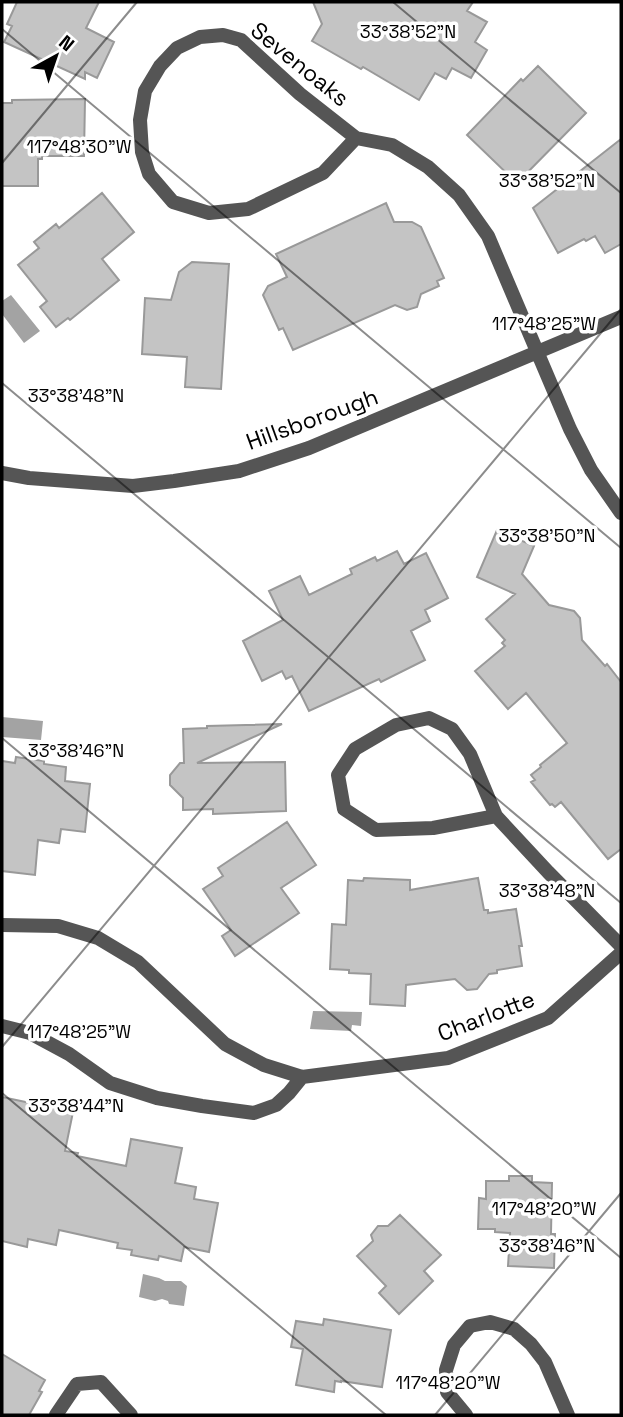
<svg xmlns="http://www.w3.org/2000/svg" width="623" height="1417" font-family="'Space Grotesk',sans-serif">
	<rect width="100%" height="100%" fill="#fff"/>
	<path fill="#a3a3a3" d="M11,295l29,36 -16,12 -22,-29v-13z
		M2,717l41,4 -2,19 -39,-3z
		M313,1011l49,1 -1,14 -9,-1 -1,6 -41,-2z
		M143,1274l16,4 6,3h16l6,5 -3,20 -15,-2 -1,-3 -6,-2 -7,2 -16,-4z"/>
	<path fill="#c4c4c4" stroke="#999" stroke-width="2" d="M17,2h82l-13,26 28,14 -17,36 -12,-6v7l-81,-37 8,-16 -5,-2z
		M313,2h160l-6,9 20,11 -12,20 12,8 -16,28 -19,-10 -6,11 -11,-6 -16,27 -56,-33 -2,2 -49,-28 10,-17z
		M538,66l48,47 -69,70 -50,-48 54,-56 2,2z
		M85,99l-1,57h-42v3h-4v27h-36v-83h10v-3z
		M621,139v105l-16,9 -10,-17 -9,5 -2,-2 -26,14 -25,-45z
		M102,193l32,39 -32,27 17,21 -49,40 -2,-2 -12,9 -16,-20 7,-6 -29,-36 21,-17 -5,-6 22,-18 3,4z
		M386,203l8,19h18l9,5 23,51 -7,3 2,5 -18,8 -4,13 -10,3 -12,-5 -102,45 -10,-22 -4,2 -16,-35 5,-9 19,-9 -11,-23z
		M192,262l37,2 -8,125 -36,-2 2,-30 -45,-3 3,-56 26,2 8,-28z
		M497,530l37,16 -12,28 27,31 25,6 6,7 2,22 23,26 2,-2 14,18v167l-13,10 -47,-57 -6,5 -3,-3 -2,1 -19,-23 4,-2 -4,-5 10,-8 -1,-2 27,-22 -41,-50 -18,16 -33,-38 30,-25 -3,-3 3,-3 -19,-21 29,-25 -38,-17z
		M397,551l7,13 22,-11 22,45 -23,12 5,11 -19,10 14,29 -44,22 -2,-3 -70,32 -17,-35 -6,3 -4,-8 -20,10 -19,-40 40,-21 -14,-29 31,-15 9,19 43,-21 -2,-5 25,-12 2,4z
		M282,724l-85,39 88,-1 1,49 -73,3v-5l-30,1v-12l-13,-13v-10l10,-12h4l-1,-34 24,-1v-2z
		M16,757l28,4v3l22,3 -1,14 25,3 -5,48 -24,-3 -2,14 -21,-3 -3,35 -33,-4v-110l13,2z
		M287,822l29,43 -35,23 18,25 -64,43 -13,-20 9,-6 -28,-41 20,-13 -5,-8z
		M364,878l46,2v10l68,-12 6,32h4v3l28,-4 6,37h-3l3,20 -25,4v3l-8,1 -12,15 -10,1 -12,-11 -49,6 -1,21 -35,-2 1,-30 -22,-1v-3l-19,-1 2,-45 14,1 2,-45 15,1z
		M2,1097l71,15 -8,39 13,2 -1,3 49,10 5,-27 51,9 -7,35 21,4 -2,12 24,4 -9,49 -25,-5 -3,14 -22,-5 -1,4 -27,-5 1,-5 -15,-2 1,-5 -59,-13 -3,15 -28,-6 -1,8 -25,-6z
		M509,1176h23v6l20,1 -1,51h4l-1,34 -46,-2 2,-33 -15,-1v-3h-17l1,-31 7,1v-18h23z
		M400,1215l41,40 -17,16 9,10 -34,33 -20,-21 7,-7 -29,-30 16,-15 -2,-6 7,-9h10z
		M324,1319l67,11 -9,57 -41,-6v1l-6,-1 -1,11 -38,-7 7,-36 -12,-2 5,-26 27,4z
		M2,1354l43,26 -6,11 3,1 -13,23h-27z"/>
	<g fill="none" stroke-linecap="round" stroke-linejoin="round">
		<path stroke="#555" stroke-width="14" d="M356,138l-33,35 -75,36 -39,4 -36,-11 -24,-28 -7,-22 -2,-32 5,-29 15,-25 17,-18 23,-11 23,-2 18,5 59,54 56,44 36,7 36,22 31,28 29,41 82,193 21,41 30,43
			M2,473l27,5 104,8 41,-5 65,-10 70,-23 312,-131
			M496,816l-63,12 -57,2 -32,-21 -6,-34 17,-26 41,-24 33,-7 23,11 18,25 26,62 52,56 73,74
			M2,925l56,1 40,12 40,24 87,82 39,21 38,12 146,-19 100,-40 73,-65
			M2,1026l28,7 39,21 41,29 47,15 45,8 52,7 22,-8 13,-12 13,-16
			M56,1415l21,-31 24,-2 30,33
			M466,1415l-19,-23 -1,-22 8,-25 16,-19 20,-4 24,7 17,15 14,18 23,53"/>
	</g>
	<path fill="none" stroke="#000" stroke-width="2" stroke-opacity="0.45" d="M393,2l228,191M2,29l619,519M2,163l135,-161M2,383l619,520M2,738l619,520M2,1047l619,-738M2,1093l384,322M435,1415l186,-222"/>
	<g text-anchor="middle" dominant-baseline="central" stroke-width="7" stroke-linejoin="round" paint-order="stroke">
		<g font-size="23" fill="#000" stroke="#fff">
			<text transform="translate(300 64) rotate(39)">Sevenoaks</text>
			<text transform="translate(312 419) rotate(-20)">Hillsborough</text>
			<text transform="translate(486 1016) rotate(-21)">Charlotte</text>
		</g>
	</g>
	<g font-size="18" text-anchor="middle" fill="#000" stroke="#fff" stroke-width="7" stroke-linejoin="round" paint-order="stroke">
		<text x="408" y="38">33°38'52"N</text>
		<text x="79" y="153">117°48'30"W</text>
		<text x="547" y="187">33°38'52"N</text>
		<text x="544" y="330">117°48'25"W</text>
		<text x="76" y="402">33°38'48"N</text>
		<text x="547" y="542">33°38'50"N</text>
		<text x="76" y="757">33°38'46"N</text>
		<text x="547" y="897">33°38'48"N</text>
		<text x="79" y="1038">117°48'25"W</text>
		<text x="76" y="1112">33°38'44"N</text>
		<text x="544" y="1215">117°48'20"W</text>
		<text x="547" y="1252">33°38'46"N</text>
		<text x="448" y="1389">117°48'20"W</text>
	</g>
	<rect width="623" height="1417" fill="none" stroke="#000000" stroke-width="7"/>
	<g transform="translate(56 56) rotate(40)" stroke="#ffffff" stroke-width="5" paint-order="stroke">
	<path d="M0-5L12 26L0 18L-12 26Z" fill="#000000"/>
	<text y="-10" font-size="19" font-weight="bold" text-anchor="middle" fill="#000000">N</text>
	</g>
</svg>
